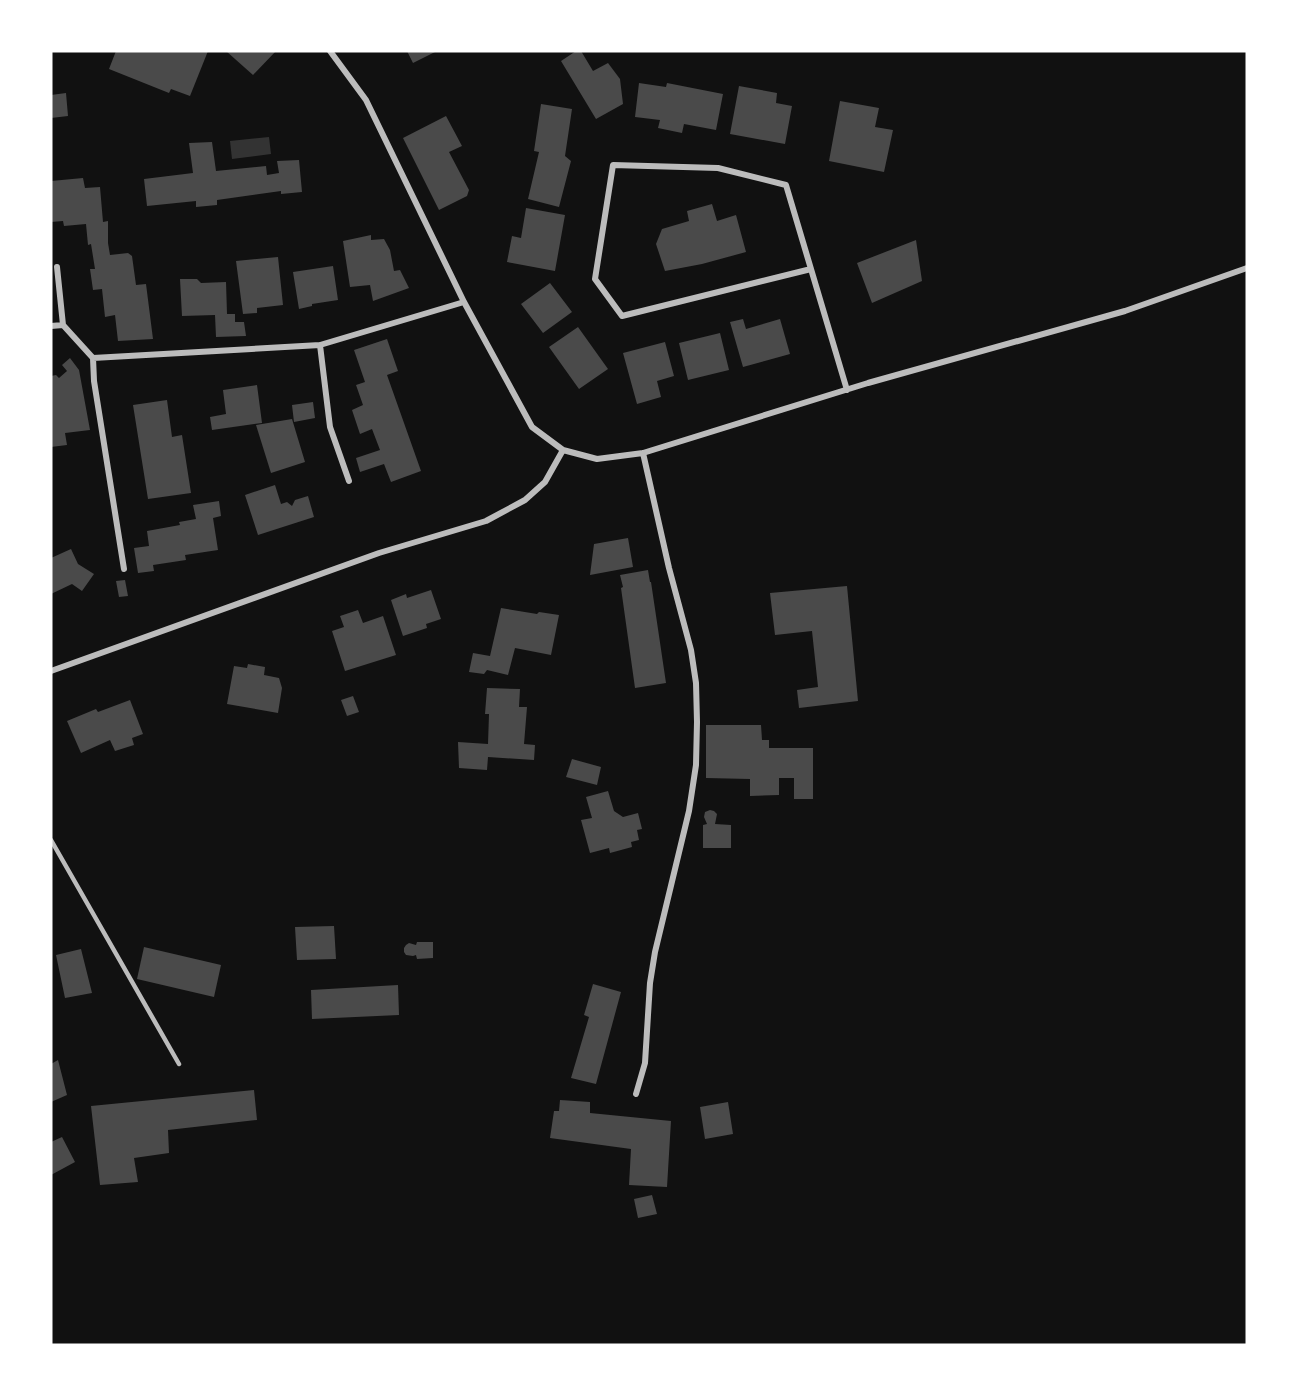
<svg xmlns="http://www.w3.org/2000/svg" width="1298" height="1396" font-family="'Fira Sans Condensed',sans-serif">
	<rect width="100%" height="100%" fill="#111"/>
	<path fill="#333" d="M269,137l2,17 -39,5 -2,-18z"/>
	<path fill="#4a4a4a" d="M116,51h92l-18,45 -19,-7 -2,4 -60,-24z
		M226,51h50l-23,24z
		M407,51h30l-24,12z
		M576,51h5l12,20 15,-8 12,16 3,25 -27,15 -35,-58z
		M639,83l27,4 1,-4 56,11 -7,36 -32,-6 -2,9 -24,-5 2,-8 -25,-3z
		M739,86l38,7 -1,10 16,3 -7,38 -55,-10z
		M66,93l2,23 -17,2v-23z
		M840,101l39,7 -4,19 18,3 -9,42 -55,-11z
		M541,104l31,5 -7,47 6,5 -12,46 -31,-8 11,-47 -5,-1z
		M446,116l16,30 -13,6 20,38 -2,6 -28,14 -36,-72z
		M212,142l4,29 50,-5 1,9 12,-2 -2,-12 22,-1 3,32 -21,2v-3l-64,9v5l-21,2v-6l-49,5 -3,-27 49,-6 -4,-30z
		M83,178l2,10 15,-1 3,35 5,-1v22l2,12 18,-2 4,3 4,29 10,-1 7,55 -35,2 -3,-26 -10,2 -3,-28 -9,1 -3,-21h5l-4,-25 -3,1 -2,-21 -22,2 -1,-5 -12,1v-41z
		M712,204l5,17 19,-6 10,37 -44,12 -37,7 -9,-27 6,-15 27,-8 -2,-10z
		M526,208l39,7 -10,56 -48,-9 5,-26 9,2z
		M371,235v5l13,-1 6,11 4,21 6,-1 9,18 -36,13 -3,-16 -20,2 -7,-46z
		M916,240l6,41 -50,22 -15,-40z
		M278,257l5,48 -26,3v5l-14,1 -7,-53z
		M333,266l5,34 -26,4v2l-13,3 -6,-37z
		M180,279h17l4,4 25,-1 1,32h8v8h9l2,14 -30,1 -1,-22 -33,1z
		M550,283l22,29 -29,21 -22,-29z
		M743,319l3,10 34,-10 10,35 -47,13 -13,-45z
		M578,327l30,42 -29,20 -30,-42z
		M720,333l9,37 -41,10 -9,-37z
		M387,339l11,32 -11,4 34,96 -30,11 -7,-18 -24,8 -4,-14 24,-8 -8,-21 -12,5 -8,-24 11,-5 -7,-20 9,-3 -11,-32z
		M665,342l9,34 -17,5 4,16 -24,7 -14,-51z
		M70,358l9,12 11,60 -25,3 2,12 -16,2v-71l5,-1 3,3 8,-7 -5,-6z
		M257,385l5,38 -50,7 -2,-13 16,-3 -3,-24z
		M167,400l5,37 10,-2 9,58 -43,6 -15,-94z
		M313,402l2,16 -21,4 -2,-17z
		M292,419l13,43 -34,11 -15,-48z
		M275,485l6,19 6,-2 5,4 3,-6 13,-4 6,21 -56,18 -13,-40z
		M219,501l2,15 -8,2 5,32 -33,5 1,5 -33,5 1,6 -16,2 -4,-25 15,-2 -2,-15 33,-6 -1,-3 17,-3 -3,-14z
		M628,538l5,29 -43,8 4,-31z
		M71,549l7,15 16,10 -12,17 -10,-7 -21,10v-36z
		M648,570l2,12h1l15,101 -31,5 -14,-100 2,-1 -3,-12z
		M125,580l3,16 -9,1 -3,-16z
		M847,586l11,115 -59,7 -2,-18 21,-3 -6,-56 -37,4 -5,-42z
		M431,590l10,29 -15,5 1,4 -24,8 -12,-36 15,-6 1,4z
		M501,608l36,6 2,-2 20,3 -8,40 -36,-7 -7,27 -21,-5 -3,4 -15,-2 4,-19 17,3z
		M358,610l5,13 20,-7 13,39 -51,16 -13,-40 12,-4 -4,-11z
		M248,664l17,3 -1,8 15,3 3,10 -4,25 -51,-9 7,-38 13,2z
		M487,688l33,1 -1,18h8l-3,37 11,1 -1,15 -46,-3 -1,13 -28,-2 -1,-26 30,2 1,-30h-4z
		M353,696l6,16 -12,4 -6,-16z
		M130,700l13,34 -11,4 2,7 -19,6 -5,-11 -29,13 -14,-32 29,-12 2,3z
		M706,725h55l1,15h7v8h44v51h-19v-21h-15v17l-29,1v-17l-44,-1z
		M572,759l29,8 -4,18 -31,-8z
		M608,791l6,20 9,6 15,-4 4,16 -5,1 2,10 -8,2 1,5 -22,6 -1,-5 -19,5 -9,-33 11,-2 -6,-21z
		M710,810l4,1 3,3 -2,10 16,1v23h-28v-23l4,-1 -3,-7 1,-5z
		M334,926l2,33 -39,1 -2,-33z
		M417,942h16v16l-16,1 -1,-4 -3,1 -7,-1 -2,-3v-4l2,-3 3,-2 7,2z
		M144,947l77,18 -7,32 -77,-18z
		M81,949l11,44 -27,5 -9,-43z
		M593,984l28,8 -25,92 -25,-6 18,-61 -5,-2z
		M398,985l1,30 -87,4 -1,-29z
		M58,1060l9,35 -16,7v-38z
		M254,1090l3,30 -89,10 1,23 -35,5 4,24 -38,3 -9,-79z
		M560,1100l30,2v11l81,8 -4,66 -38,-2 2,-36 -81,-11 4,-27h5z
		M728,1102l5,32 -28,5 -5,-32z
		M62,1137l13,25 -24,13v-33z
		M652,1195l5,19 -19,4 -4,-19z"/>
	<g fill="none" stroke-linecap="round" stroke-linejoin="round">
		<path stroke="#bcbcbc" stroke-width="4.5" d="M51,840l128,224"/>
		<path stroke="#bcbcbc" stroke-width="6" d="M330,51l36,49 98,202 68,125 31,23
			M57,267l6,58
			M811,269l-189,47 -27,-37 18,-114 105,3 68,17 61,205
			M51,326l12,-1 30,33 227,-13 144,-43
			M320,345l10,82 19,54
			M93,358l1,23 30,188
			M51,671l328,-118 107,-32 39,-21 20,-18 18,-32 34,9 46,-6 225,-70 257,-72 122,-43
			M636,1094l9,-31 5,-80 5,-31 34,-141 7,-46 1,-43 -1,-39 -5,-33 -22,-82 -26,-115"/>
	</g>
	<rect width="1298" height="1396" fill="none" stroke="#ffffff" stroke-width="105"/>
</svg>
